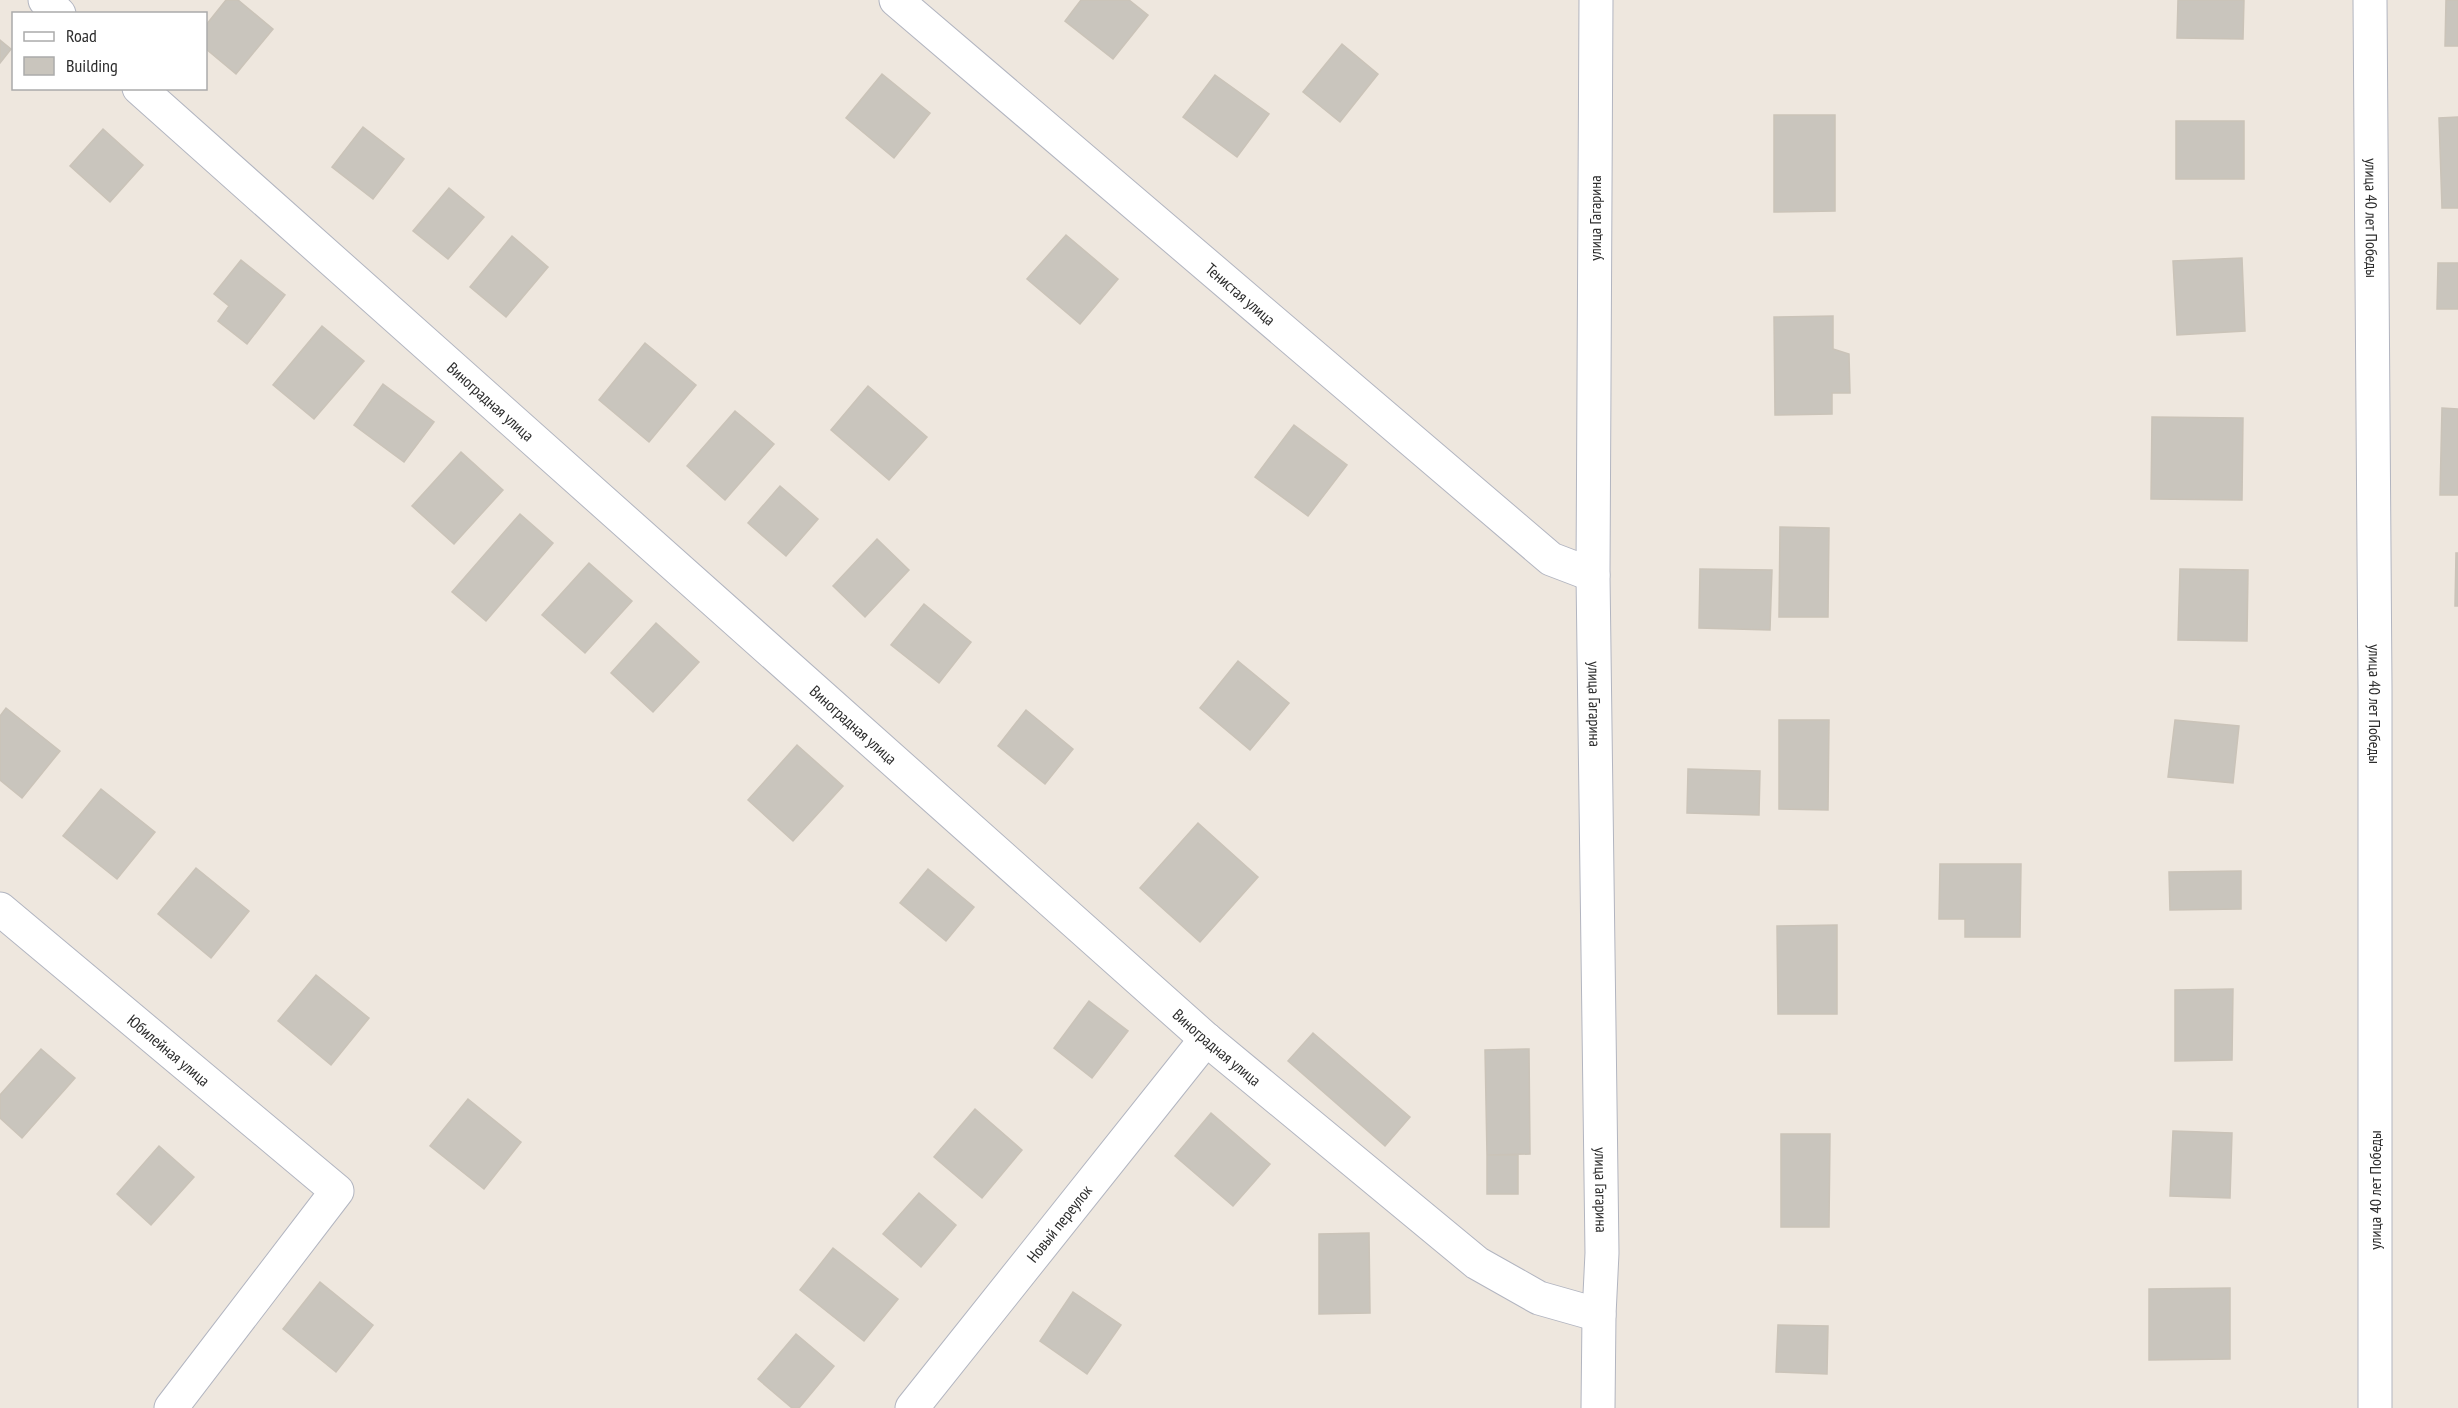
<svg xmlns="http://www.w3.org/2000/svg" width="2458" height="1408" font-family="'PT Sans Narrow',sans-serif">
	<rect width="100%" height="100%" fill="#eee7de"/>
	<path fill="#c9c5bd" stroke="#cac3b8" stroke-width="1.5" d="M226,0h12l35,29 -37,45 -30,-25v-24z
		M1081,0h48l19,15 -35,44 -48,-38z
		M2178,0h66l-1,39 -66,-1z
		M2446,0h12v46h-13z
		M0,40l11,9 -11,14z
		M1342,44l36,30 -38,48 -37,-30z
		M882,74l48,39 -36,45 -48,-40z
		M1215,75l54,39 -32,43 -54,-40z
		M1774,115h61v96l-61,1z
		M2458,117v91h-16l-3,-90z
		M2176,121h68v58h-68z
		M363,127l41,32 -31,40 -41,-32z
		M103,129l40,36 -33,37 -40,-36z
		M449,188l35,29 -36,42 -35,-28z
		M1066,235l52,44 -38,45 -53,-45z
		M512,236l36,31 -42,50 -36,-30z
		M2242,258l3,73 -68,4 -4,-74z
		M241,260l44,35 -38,49 -29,-23 11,-15 -15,-12z
		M2438,263h20v46h-21z
		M1833,316v33l16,5 1,39h-18v21l-57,1 -1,-98z
		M322,326l42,35 -50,58 -41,-34z
		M645,343l51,42 -47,57 -50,-42z
		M383,384l51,38 -30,40 -50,-37z
		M868,386l59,51 -38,43 -58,-50z
		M2442,408l16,1v86h-18z
		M735,411l39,33 -49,56 -38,-34z
		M2152,417l91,1 -1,82 -91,-1z
		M1294,425l53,40 -39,51 -53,-39z
		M461,452l42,38 -49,54 -42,-38z
		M780,486l38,33 -32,37 -38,-33z
		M520,514l33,29 -67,78 -34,-29z
		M1780,527l49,1 -1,89h-49z
		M877,539l32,31 -44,47 -32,-31z
		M2456,553h2v53h-3z
		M589,563l43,38 -47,52 -43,-38z
		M1700,569l72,1 -2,60 -71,-2z
		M2180,569l68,1 -1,71 -69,-1z
		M924,604l47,38 -32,41 -48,-38z
		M656,623l43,39 -46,50 -42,-39z
		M1238,661l51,42 -39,47 -50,-42z
		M6,708l54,43 -38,47 -22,-18v-64z
		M1026,710l47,39 -28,35 -47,-38z
		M1779,720h50l-1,90 -49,-1z
		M2175,720l64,6 -6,57 -65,-6z
		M797,745l46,41 -50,55 -45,-41z
		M1688,769l72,2 -1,44 -72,-2z
		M101,789l54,43 -38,47 -54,-43z
		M1198,823l60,54 -58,65 -60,-54z
		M1940,864h81l-1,73h-55v-18h-26z
		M196,868l53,43 -38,47 -53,-44z
		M928,869l46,38 -28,34 -46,-38z
		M2241,871v38l-71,1 -1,-38z
		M1837,925v89h-59l-1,-88z
		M316,975l53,43 -38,47 -53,-44z
		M2233,989l-1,71 -57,1v-71z
		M1089,1001l39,30 -36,47 -38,-30z
		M1313,1033l97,84 -25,29 -97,-85z
		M41,1049l34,29 -53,60 -22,-20v-23z
		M1529,1049l1,105 -43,1 -2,-105z
		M468,1099l53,43 -37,47 -54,-43z
		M975,1109l47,41 -40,48 -48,-41z
		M1211,1113l59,51 -37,42 -58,-50z
		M2173,1131l59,2 -2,65 -60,-2z
		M1781,1134h49l-1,93h-48z
		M159,1146l35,31 -43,48 -34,-31z
		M1487,1155h31v39h-31z
		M919,1193l37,32 -35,42 -38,-33z
		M1369,1233l1,80 -51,1v-80z
		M833,1248l65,51 -34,42 -64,-51z
		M320,1282l53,43 -37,47 -53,-43z
		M2230,1288v71l-81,1v-71z
		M1073,1292l48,33 -34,49 -47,-33z
		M1778,1325l50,1 -1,48 -51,-2z
		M796,1334l38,32 -35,42h-7l-34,-29z"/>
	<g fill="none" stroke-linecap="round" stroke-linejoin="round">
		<defs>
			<g id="street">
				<path d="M45,0l14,14"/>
				<path id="s1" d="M896,0l655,559 42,16"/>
				<path id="s2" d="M1596,0l-3,575 9,678 -3,62 -1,93"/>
				<path id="s3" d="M2370,0l5,689v719"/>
				<path id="s4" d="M139,88l1067,951 271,224 62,35 60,17"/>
				<path id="s5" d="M0,909l337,282 -166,217"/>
				<path id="s6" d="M912,1408l294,-369"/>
			</g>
		</defs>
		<use href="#street" stroke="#b2b5c0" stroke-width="35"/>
		<use href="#street" stroke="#fff" stroke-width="33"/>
	</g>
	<g text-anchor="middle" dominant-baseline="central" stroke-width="5" stroke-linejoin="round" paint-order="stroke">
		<g font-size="16" fill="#2c2c2c" stroke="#fff">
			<text transform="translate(1595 218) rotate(-90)">улица Гагарина</text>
			<text stroke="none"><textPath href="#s3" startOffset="218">улица 40 лет Победы</textPath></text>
			<text stroke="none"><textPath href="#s1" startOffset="453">Тенистая улица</textPath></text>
			<text stroke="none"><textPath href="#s4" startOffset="471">Виноградная улица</textPath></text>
			<text stroke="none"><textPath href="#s2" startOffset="704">улица Гагарина</textPath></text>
			<text stroke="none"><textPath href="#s3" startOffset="704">улица 40 лет Победы</textPath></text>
			<text stroke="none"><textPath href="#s4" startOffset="957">Виноградная улица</textPath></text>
			<text stroke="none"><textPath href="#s4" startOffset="1443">Виноградная улица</textPath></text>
			<text stroke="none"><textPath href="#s5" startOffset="220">Юбилейная улица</textPath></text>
			<text stroke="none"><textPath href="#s2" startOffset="1190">улица Гагарина</textPath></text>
			<text transform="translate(2375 1190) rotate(-90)">улица 40 лет Победы</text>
			<text stroke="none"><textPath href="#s6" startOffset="236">Новый переулок</textPath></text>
		</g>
	</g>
	<rect x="12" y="12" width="195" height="78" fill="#ffffff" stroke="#ababab" stroke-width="1.5"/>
	<rect x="24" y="32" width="30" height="9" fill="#ffffff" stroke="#ababab" stroke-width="1.5"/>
	<text x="66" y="42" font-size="18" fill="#2c2c2c">Road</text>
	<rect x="24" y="57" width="30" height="18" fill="#c9c5bd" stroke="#ababab" stroke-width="1.5"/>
	<text x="66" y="72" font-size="18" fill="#2c2c2c">Building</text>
</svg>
